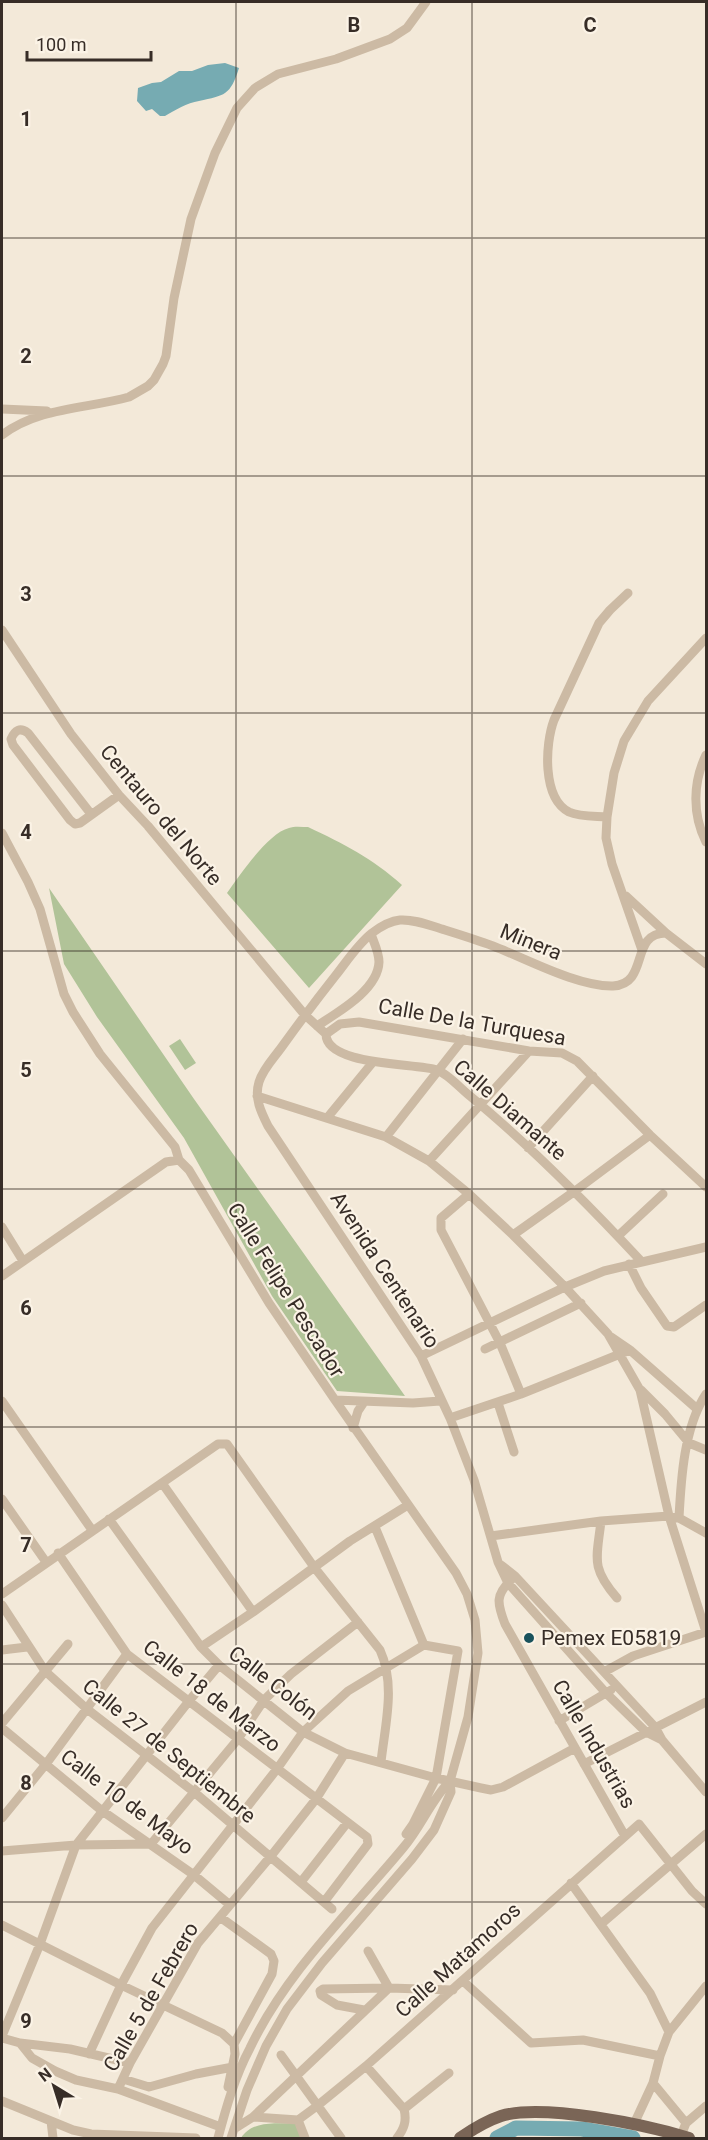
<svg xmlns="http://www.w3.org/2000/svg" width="708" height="2140" font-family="Roboto,sans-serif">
	<rect width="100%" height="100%" fill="#f3e9d9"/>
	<path fill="#b1c398" d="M308,827c36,17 64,31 94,58l-93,103 -82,-95c12,-17 41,-60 62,-65 5,-2 13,-1 19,-1z
		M49,888l145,211 211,297 -68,-5 -65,-95 -88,-158 -87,-121 -33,-53z
		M180,1039l16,24 -11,7 -16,-24z
		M296,2123l5,15h-60c11,-18 35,-14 55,-15z"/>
	<path fill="#76abb2" d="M225,63l14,5c-9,28 -14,27 -40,33 -12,2 -24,9 -34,15h-5l-8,-7 -6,2 -9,-10 1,-13 14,-5 9,-1 18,-11h13l16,-6z"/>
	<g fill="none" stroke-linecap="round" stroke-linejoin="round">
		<path stroke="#76abb2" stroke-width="15" d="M497,2138l19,-10 66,1 51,9"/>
		<path stroke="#ccbaa4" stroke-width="9" d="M2,409l45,2
			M2,435c37,-28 84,-26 127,-38l19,-11 6,-6 9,-16 3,-8 8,-58 17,-79 24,-66 22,-45 18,-20 23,-14 58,-15 54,-20 17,-11 19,-26
			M2,630l69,104 48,61 29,31 157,189 21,19c0,32 89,29 111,36 11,4 23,18 33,26 61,50 117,107 171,165
			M706,755c-13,27 -14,59 0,87
			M91,814l-63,-81c-8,-6 -13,-3 -17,6l2,6 57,75 5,4 5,-1 39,-28
			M607,817c-12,-1 -27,0 -38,-5 -27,-14 -24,-68 -15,-92l45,-97 11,-13 18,-17
			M2,833l26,49 12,27 24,85 9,18 27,42 75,93 4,13
			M626,896l40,37
			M642,950l-30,-86 -6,-26 1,-21 7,-44 10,-32 24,-40 58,-63
			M317,1026c21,-14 61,-36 62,-64 0,-10 -5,-19 -8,-28
			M326,1034l14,-10 19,-2 170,29 33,2 15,8 73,74 56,52
			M257,1096l129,41 43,24 40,33 44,41 52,52 43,47 32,56 29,126 37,116
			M327,1118l46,-56
			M386,1137l77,-98
			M528,1148l65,-72
			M429,1161l100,-110
			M469,1194l-28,24v12l59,113 21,51
			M2,1227l21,34
			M513,1235l62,-44 75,-56
			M618,1236l45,-42
			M629,1264l12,24 26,38 7,1 32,-22
			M2,1276l164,-114 13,-2 10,10 80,133 66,97 78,3 27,-2
			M611,1337l19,13 66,58
			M485,1349l96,-46
			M421,1356l144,-69 39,-16 102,-24
			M641,1390l24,24 24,29 17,7
			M2,1401l90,129
			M498,1403l16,49
			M450,1418l71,-24 109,-44
			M353,1428l5,-17 6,-9
			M162,1483l91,129
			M2,1499l44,63
			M679,1518c2,-39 5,-91 27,-124
			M109,1519l92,128 18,18 84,67 42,21 91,25 45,10 10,2 12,-3 72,-39
			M601,1521c-4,37 -11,46 16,77
			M375,1527l49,118
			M491,1536l110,-15 68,-5 10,2 27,15
			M58,1553l69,101 240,183 1,7 -44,58
			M501,1565l14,11 140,151 7,13 44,52
			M512,1579c-17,16 -15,24 -7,45l120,212
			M2,1594l216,-150h9l87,123 66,83c16,35 5,75 1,112
			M2,1605l43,66 42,38 107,83 138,117
			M201,1647l52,-35 97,-71 58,-36
			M2,1650l25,-3
			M604,1672l29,-16 73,-24
			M559,1721l52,-31
			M2,1723l66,-79
			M2,1728l99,82 93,65 36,30
			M662,1740l-16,-8 -40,-39 -98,-110 -10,-21 -24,-82 -24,-62 -29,-62 -153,-230c-7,-14 -14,-28 -9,-44 4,-13 14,-23 22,-34 18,-25 36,-49 55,-73 11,-14 22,-31 36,-42 8,-6 17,-12 28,-13 15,-1 31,6 45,10 16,5 32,10 48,16 34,13 85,41 120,40 37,-2 16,-53 53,-53l40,31
			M584,1764l122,-62
			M2,1818l44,-54 81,-110
			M2,1851l74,-6 75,-1 87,-105 26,-39 27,-26 67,-52
			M301,1882l46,-59
			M571,1883l79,110 19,39
			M220,1917l51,37 3,7 -2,13 -38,70
			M601,1924l105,-90
			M2,1925l119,60 101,48 12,11
			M463,1981l68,62 52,-3 77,16
			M364,2010l-27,-5 -16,-10 -1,-4 3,-2 66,-1 64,2
			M2,2036l38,-92 36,-99 113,-144 30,-36
			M2,2038l18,5 12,15 23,13 21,9 42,9 100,37
			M20,2043l50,6 60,14
			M89,2054l32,-69 31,-57 125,-159 26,-37 45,-41 76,-46 34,6 -22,127 -23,46 -7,10
			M281,2055l60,83
			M366,2066l38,43c3,12 0,20 -7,29
			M123,2079l26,8 47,-13 37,-7
			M653,2083l33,40
			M228,2087l7,-33 -1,-10
			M118,2089l12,-26 68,-120 73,-87 45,-57 29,-46
			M2,2101l71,29 18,4 105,4
			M404,2109l45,-36
			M253,2117l45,3
			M298,2120l19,-14 49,-40 273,-242 53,67 14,13
			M298,2120l7,18
			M51,2121l2,17
			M634,2124l19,-41 7,-27 9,-24 37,-46
			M234,2129l19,-12 136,-129 -21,-37
			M218,2138c8,-30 17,-62 32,-90 37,-77 99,-135 153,-200 18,-21 28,-48 47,-67
			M231,2138l16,-48 19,-44 21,-37 35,-46 90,-104 22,-29 17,-38 -1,-11 18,-64 10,-64 -3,-33 -8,-26 -11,-21 -121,-173
			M680,2138l6,-15 20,-17"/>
		<path stroke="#7a6556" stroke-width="12" d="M460,2138c13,-9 26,-17 41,-22 42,-13 146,9 188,22"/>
	</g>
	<path fill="none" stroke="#372d27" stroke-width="1.5" stroke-opacity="0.55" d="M236,2v2136M472,2v2136M2,238h704M2,476h704M2,713h704M2,951h704M2,1189h704M2,1427h704M2,1664h704M2,1902h704"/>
	<circle fill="#19525c" stroke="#fbf3e6" stroke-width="2" cx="529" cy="1638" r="6"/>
	<g text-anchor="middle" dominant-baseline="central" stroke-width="4.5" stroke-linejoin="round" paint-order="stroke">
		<g font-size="21" fill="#372d27" stroke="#fbf3e6">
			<text transform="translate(161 815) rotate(50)">Centauro del Norte</text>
			<text transform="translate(531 942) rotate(22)">Minera</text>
			<text transform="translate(472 1022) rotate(10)">Calle De la Turquesa</text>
			<text transform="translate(510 1110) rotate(41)">Calle Diamante</text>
			<text transform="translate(385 1270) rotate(57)">Avenida Centenario</text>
			<text transform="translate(286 1290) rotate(58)">Calle Felipe Pescador</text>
			<text transform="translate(273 1683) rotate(38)">Calle Colón</text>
			<text transform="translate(212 1696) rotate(38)">Calle 18 de Marzo</text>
			<text transform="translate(594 1744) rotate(60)">Calle Industrias</text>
			<text transform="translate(169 1751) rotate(39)">Calle 27 de Septiembre</text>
			<text transform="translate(127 1802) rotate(37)">Calle 10 de Mayo</text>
			<text transform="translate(458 1960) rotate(-42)">Calle Matamoros</text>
			<text transform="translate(151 1997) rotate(-60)">Calle 5 de Febrero</text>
		</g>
		<g font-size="21" fill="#372d27" stroke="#fbf3e6" text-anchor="start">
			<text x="541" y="1638">Pemex E05819</text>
		</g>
	</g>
	<g font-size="20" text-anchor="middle" font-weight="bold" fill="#372d27" stroke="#fbf3e6" stroke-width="4.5" stroke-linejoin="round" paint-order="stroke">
		<text x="354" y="32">B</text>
		<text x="590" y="32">C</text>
		<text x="26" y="126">1</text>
		<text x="26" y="363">2</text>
		<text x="26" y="601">3</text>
		<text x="26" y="839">4</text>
		<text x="26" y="1077">5</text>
		<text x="26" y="1315">6</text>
		<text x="26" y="1552">7</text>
		<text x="26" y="1790">8</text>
		<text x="26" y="2028">9</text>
	</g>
	<rect width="708" height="2140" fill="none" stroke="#372d27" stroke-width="6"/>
	<g transform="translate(54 2086) rotate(322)" stroke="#fbf3e6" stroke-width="4.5" paint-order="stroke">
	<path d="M0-4.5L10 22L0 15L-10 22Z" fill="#372d27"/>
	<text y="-9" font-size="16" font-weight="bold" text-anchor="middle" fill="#372d27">N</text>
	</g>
	<path d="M27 51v9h124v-9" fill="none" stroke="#372d27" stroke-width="3"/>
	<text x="36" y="51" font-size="18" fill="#372d27" stroke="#fbf3e6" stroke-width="4.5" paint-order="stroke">100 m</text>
</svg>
